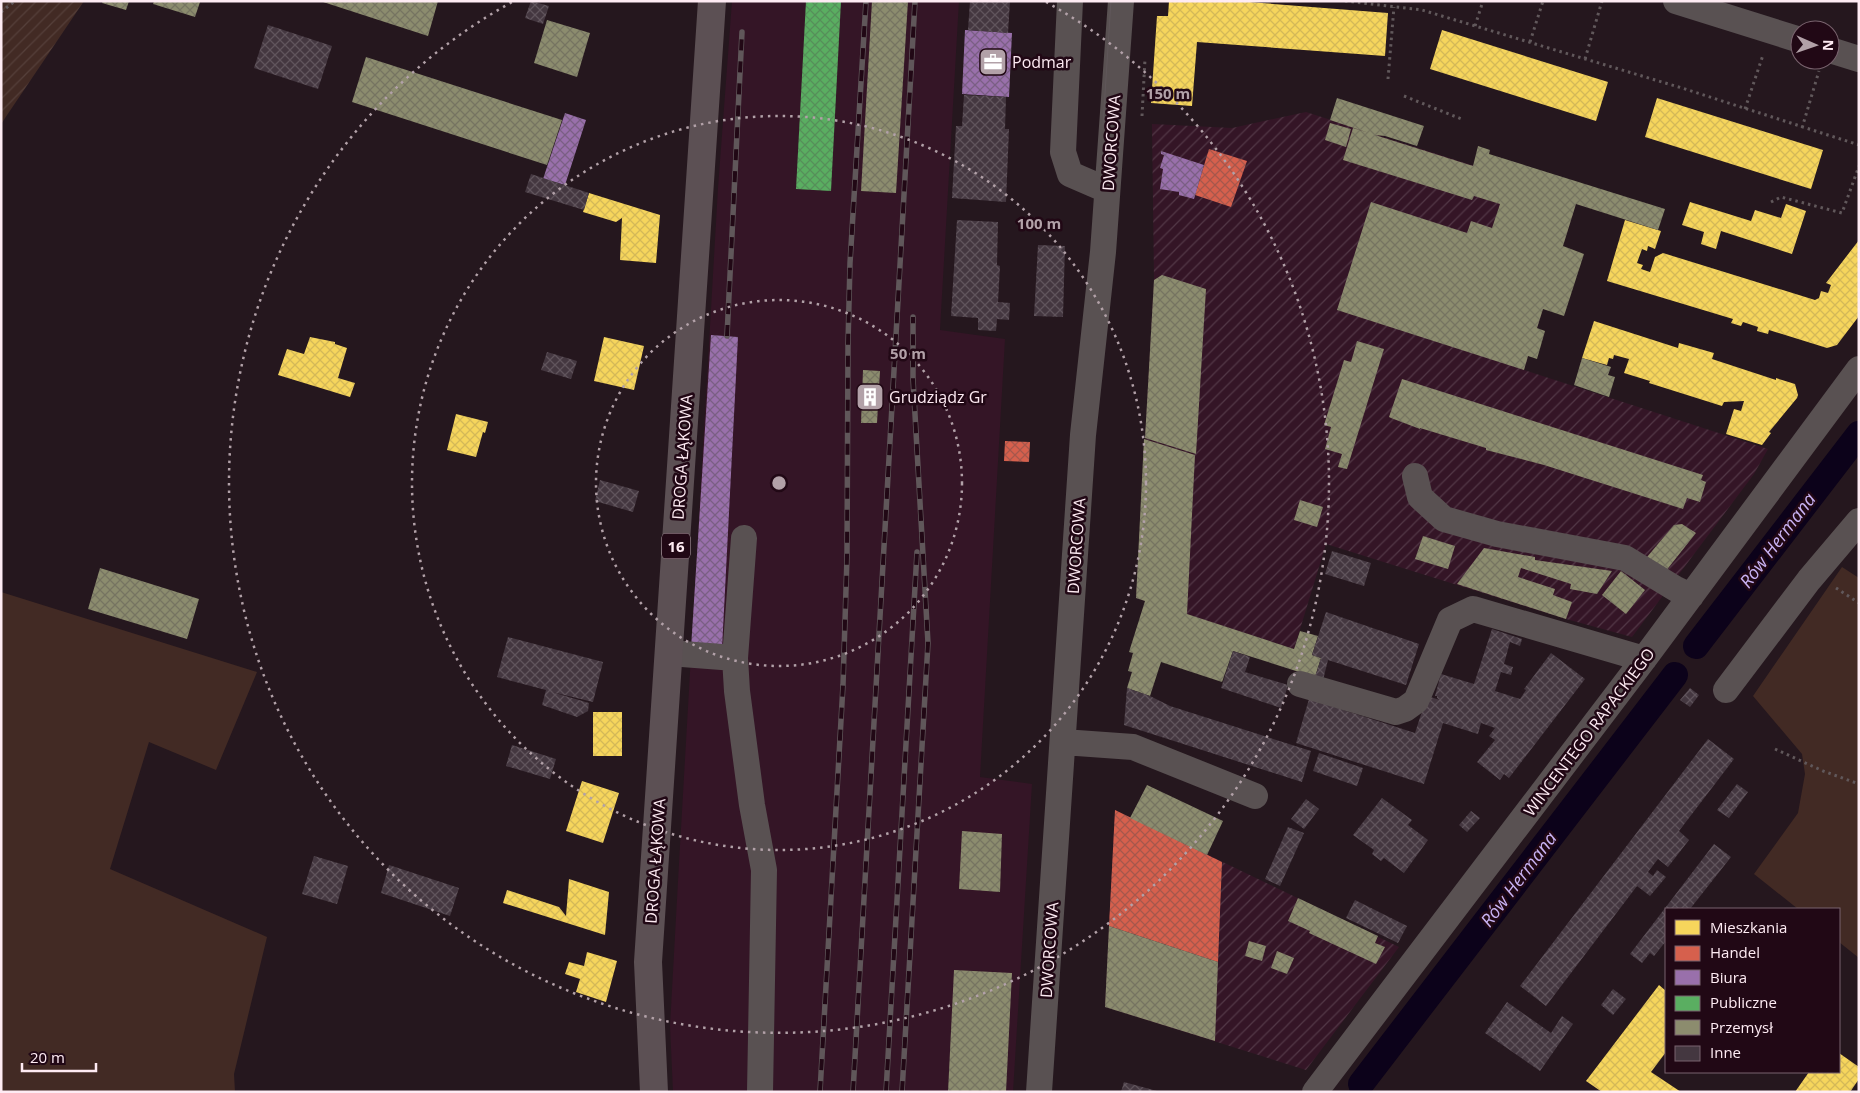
<svg xmlns="http://www.w3.org/2000/svg" width="1860" height="1093" font-family="'Open Sans',sans-serif">
	<defs>
		<pattern id="industrial-furrows" width="10" height="10" patternUnits="userSpaceOnUse" patternTransform="scale(1.25)"><rect width="10" height="10" fill="#341526"/><path d="M-1 1l2-2M0 10L10 0M9 11l2-2" fill="none" stroke="#523746"/></pattern>
		<pattern id="garden-furrows" width="10" height="10" patternUnits="userSpaceOnUse" patternTransform="scale(1.25)"><rect width="10" height="10" fill="#422a24"/><path d="M-1 1l2-2M0 10L10 0M9 11l2-2" fill="none" stroke="#553f3a"/></pattern>
		<pattern id="homes-cross-hatch" width="8" height="8" patternUnits="userSpaceOnUse" patternTransform="scale(1.25)"><rect width="8" height="8" fill="#f6d55c"/><path d="M0 0l8 8M0 8l8-8" fill="none" stroke="#d4b858"/></pattern>
		<pattern id="shops-cross-hatch" width="8" height="8" patternUnits="userSpaceOnUse" patternTransform="scale(1.25)"><rect width="8" height="8" fill="#d6604d"/><path d="M0 0l8 8M0 8l8-8" fill="none" stroke="#a6574c"/></pattern>
		<pattern id="offices-cross-hatch" width="8" height="8" patternUnits="userSpaceOnUse" patternTransform="scale(1.25)"><rect width="8" height="8" fill="#9970ab"/><path d="M0 0l8 8M0 8l8-8" fill="none" stroke="#7a5f84"/></pattern>
		<pattern id="public-cross-hatch" width="8" height="8" patternUnits="userSpaceOnUse" patternTransform="scale(1.25)"><rect width="8" height="8" fill="#5aae61"/><path d="M0 0l8 8M0 8l8-8" fill="none" stroke="#568f5a"/></pattern>
		<pattern id="industry-cross-hatch" width="8" height="8" patternUnits="userSpaceOnUse" patternTransform="scale(1.25)"><rect width="8" height="8" fill="#8c8c6e"/><path d="M0 0l8 8M0 8l8-8" fill="none" stroke="#767461"/></pattern>
		<pattern id="building-cross-hatch" width="8" height="8" patternUnits="userSpaceOnUse" patternTransform="scale(1.25)"><rect width="8" height="8" fill="#443740"/><path d="M0 0l8 8M0 8l8-8" fill="none" stroke="#60545c"/></pattern>
	</defs>
	<rect width="100%" height="100%" fill="#25171e"/>
	<path fill="#341526" d="M732,1h227l-19,329 65,9 -25,438 52,7 -19,308h-340l-3,-66 9,-163 39,-675z"/>
	<path fill="url(#industrial-furrows)" d="M1306,112l175,56 -1,6 96,30 -52,166 244,79 -14,25 -122,163 -66,-18 -240,-75 -32,105 -158,-51 18,-318 -2,-156 80,4z
		M1115,810l284,137 -93,123 -201,-63z"/>
	<path fill="#422a24" d="M1842,567l17,11v380l-20,-16v-33h-41l-44,-35 44,-61 7,-39 -3,-20 -49,-58z
		M1,592l256,80 -41,98 -67,-28 -39,127 157,68 -33,137 1,18h-234z"/>
	<path fill="url(#garden-furrows)" d="M1,1h83l-83,123z"/>
	<path fill="url(#homes-cross-hatch)" d="M1169,1h67l152,12 -3,43 -188,-14 -5,64 -41,-3 6,-87h11z
		M1442,30l166,52 -12,39 -166,-52z
		M1657,98l166,52 -12,39 -166,-52z
		M589,193l71,22 -4,48 -36,-3 2,-42 -6,4 -33,-10z
		M1690,202l61,19 4,-11 26,8 5,-14 20,7 -14,43 -71,-23 -5,18 -15,-5 3,-12 -22,-7z
		M1625,220l36,11 -6,18 -7,-3 -1,5 -5,-2 -5,14 6,2 -2,4 9,3 5,-15 8,-4 152,47 4,-2 2,-7 7,2 3,-8 -5,-2 33,-43v76l-22,29 -10,3 -58,-18 -1,4 -11,-3 1,-4 -15,-5 -2,4 -10,-3 2,-4 -126,-38z
		M1594,321l84,27 1,-5 35,10 -2,6 64,21v-2l19,6 3,11 -1,3 -28,34 2,1 -9,12 -36,-11 8,-25 7,2 3,-10 -20,1 -2,4 -73,-23 1,-2 -26,-8 5,-14 -15,-4 -1,4 -4,-1 -2,7 -25,-7z
		M310,337l25,5v2l12,4 -9,30 17,5 -5,14 -72,-22 9,-26 17,5z
		M604,337l40,9 -10,44 -40,-9z
		M456,414l32,8 -3,11 -2,-1 -7,25 -29,-7z
		M593,712h29v44h-29z
		M582,781l37,12 -16,50 -37,-12z
		M569,879l40,13 -4,43 -102,-32 4,-13 52,17 7,9z
		M587,952l30,9 -11,41 -30,-10 4,-13 -15,-5 4,-12 15,4z
		M1659,985l7,6v61l-15,20 30,20h-79l-16,-11z
		M1839,1053l20,14v12l-9,13h-55l14,-20h30z"/>
	<path fill="url(#shops-cross-hatch)" d="M1209,149l38,12 -16,46 -36,-12z
		M1005,441l25,1 -1,20 -25,-1z
		M1115,810l107,52 -4,100 -109,-36z"/>
	<path fill="url(#offices-cross-hatch)" d="M965,30l47,3 -3,64 -47,-3z
		M565,113l21,7 -21,65 -22,-6z
		M1161,151l43,14 -10,34 -15,-4v-3l-19,-3 3,-20 -3,-1 4,-13 -3,-1z
		M711,335l27,2 -16,312 -31,-1z"/>
	<path fill="url(#public-cross-hatch)" d="M806,1h35l-10,190 -35,-2z"/>
	<path fill="url(#industry-cross-hatch)" d="M103,1h26l-3,9 -24,-7z
		M154,1h45l1,1 -5,15 -42,-13z
		M320,1h118l-10,35z
		M872,1h36l-12,192 -35,-2z
		M547,20l43,13 -13,44 -43,-14z
		M366,57l196,63 -15,45 -195,-63z
		M1337,98l87,28 -7,20 -32,-10 -10,-1 98,31 5,-20 12,4 -1,4 176,55 -7,21 -82,-26 -13,42 21,8 -20,62 -21,-7 -6,19 8,3 -8,28 -9,-3 -4,14 -187,-60 34,-108 96,31 4,-12 21,7 8,-24 -26,-8 -2,4 -129,-40 10,-32 16,5 -39,-13z
		M1330,123l21,6 -5,18 -21,-7z
		M1162,275l44,14 -10,165 -51,-16 9,-158z
		M1357,341l27,8 -37,120 -9,-2 4,-13 -17,-5 6,-22 -7,-2 20,-65 7,2z
		M1582,358l29,9 -3,8 7,2 -6,20 -35,-12z
		M863,370l17,1 -3,52h-16z
		M1402,379l301,96 -2,5 5,2 -6,20 -13,-4 -4,11 -139,-44 -58,-15v-2l-66,-20v1l-29,-11 -2,-1z
		M1144,439l51,16 -8,159 107,35 6,-18 18,5 -6,19 9,3 -6,19 -82,-26 -11,31 -61,-20 -11,34 -23,-8 5,-16 -4,-1 5,-18 -4,-1 16,-51 -9,-3z
		M1300,500l23,7 -6,20 -23,-7z
		M1682,524l14,9 -31,39 -18,-15 27,-32z
		M1423,536l32,10 -7,23 -33,-10z
		M1484,548l51,9v3l77,11 -15,23 -27,-5 1,-5 -50,-16 -3,9 37,12 -2,6 19,7 -6,17 -109,-35z
		M100,568l99,31 -12,40 -99,-30z
		M1621,571l24,19 -19,24 -24,-19z
		M1147,785l76,36 -16,34 -77,-37z
		M962,831l40,3 -2,58 -41,-3z
		M1298,898l80,38 -3,7 10,4 -9,17 -67,-31 1,-2 -22,-10z
		M1109,926l109,36 -3,79 -110,-34z
		M1249,941l17,5 -4,15 -17,-5z
		M1277,951l17,7 -7,16 -16,-6z
		M954,970l58,3 -6,119h-58z"/>
	<g fill="none" stroke-linecap="round" stroke-linejoin="round">
		<path stroke="#0c021a" stroke-width="26" d="M1696,646l163,-212
			M1361,1084l314,-409"/>
	</g>
	<path fill="url(#building-cross-hatch)" d="M531,1l18,5 -6,18 -18,-6z
		M970,1h40l-2,32 -40,-3z
		M268,25l64,21 -14,43 -64,-21z
		M964,95l42,2 -1,32h4l-3,73 -54,-4 4,-72h6z
		M531,174l58,19 -5,17 -59,-18z
		M957,220l41,2 -1,43 3,1 -2,36 12,1 -1,17 -12,-1 -1,12 -18,-1v-12l-27,-2z
		M1038,245l27,1 -2,71 -29,-1z
		M547,352l30,9 -6,18 -30,-9z
		M600,480l39,11 -6,21 -38,-11z
		M1332,551l39,12 -7,23 -39,-12z
		M1326,612l93,32 -13,41 -78,-25 -5,20 -8,-3 6,-19 -9,-3z
		M1492,629l30,10 -2,7 -10,-4 -6,22 9,3 -2,8 -10,-3 -6,19 25,8 6,-9 -2,-1 27,-36 34,26 -76,99 -5,-4 -4,6 -23,-18 18,-22 -6,-4 6,-8 -14,-5 -3,11 -35,-11 -19,61 -128,-41 13,-44 106,34 12,-37 13,4 -3,-2v-2h-2l6,-22 33,10z
		M508,637l95,25 -10,40 -41,-10 37,11 -1,8 -11,6 -35,-12 4,-15 -49,-13z
		M1233,651l17,6 -5,15 43,13 -7,23 -60,-20z
		M1127,688l23,8 20,10 141,45 -9,31 -178,-57z
		M1690,688l9,7 -9,12 -10,-7z
		M1708,739l26,20 -55,72 10,9 -21,27 -10,-8 -10,13 5,4 4,-6 9,7 -16,19 -13,-10 -91,120 -26,-20z
		M512,745l44,14 -6,20 -44,-13z
		M1319,753l44,15 -6,18 -44,-15z
		M1737,784l11,8 -19,26 -12,-8z
		M1382,798l30,22 -4,5 20,15 -24,33 -20,-15 -3,3 -9,-7 2,-4 -21,-15z
		M1306,799l13,10 -15,20 -13,-10z
		M1471,811l9,7 -13,14 -8,-7z
		M1288,827l16,6 -24,53 -15,-7z
		M1714,844l17,13 -41,52h-24v32l-12,15 -4,-3 -8,10 -12,-9z
		M314,856l34,10 -11,38 -35,-10z
		M389,865l70,23 -9,28 -69,-23z
		M1355,900l52,26 -9,17 -52,-25z
		M1613,989l13,10 -13,16 -12,-10z
		M1507,1002l44,31 11,-17 11,8 -33,47 -55,-38z
		M1124,1082l33,9v1h-36z"/>
	<g fill="none" stroke-linecap="round" stroke-linejoin="round">
		<path stroke="#61585b" stroke-width="3" stroke-dasharray="2.5 4" stroke-linecap="butt" d="M1345,1l77,9 260,78 177,57
			M1,12l14,-11
			M1475,26l8,-25
			M1530,42l13,-41
			M1585,59l17,-58
			M1388,79l6,-72
			M1404,96l60,24
			M1745,109l18,-54
			M1142,116l3,-57
			M1802,128l17,-57
			M1771,202l10,-5 61,16 17,-47
			M1836,588l23,15
			M1775,749l48,22 36,13"/>
		<path stroke="#595152" stroke-width="26" d="M1070,1l-7,151 7,22 37,16
			M1676,1l124,39
			M1830,50l29,9
			M1415,476l5,21 24,22 53,15 128,24 51,31 15,7
			M669,653l66,5 9,-120
			M735,658l2,33 15,114 12,65 -4,222
			M1300,684l96,28 9,-3 11,-8 34,-81 23,-11 171,50
			M1726,690l83,-110 50,-59
			M1063,742l70,5 122,49
			M1039,1092l44,-657 20,-183 18,-251
			M1315,1092l329,-433 215,-290"/>
		<path stroke="#5c5054" stroke-width="28" d="M654,1092l-6,-130 64,-961"/>
		<path stroke="#60575a" stroke-width="1" d="M1103,125l8,-124"/>
		<defs>
			<path id="rail" d="M727,336l15,-304
				M820,1092l23,-407 4,-128 1,-213 2,-81 16,-262
				M853,1092l62,-1091
				M886,1092l31,-540
				M902,1092l26,-449 -15,-264v-62"/>
		</defs>
		<use href="#rail" stroke="#60575a" stroke-width="5.5"/>
		<use href="#rail" stroke="#210815" stroke-width="4" stroke-dasharray="11" stroke-linecap="butt"/>
	</g>
	<g fill="none" stroke="#b2a1a8" stroke-width="2.5" stroke-dasharray="2.5 5">
		<circle cx="779" cy="483" r="183"/>
		<circle cx="779" cy="483" r="367"/>
		<path d="M1046 2A550 550 0 1 1 512 2"/>
	</g>
	<defs>
		<symbol id="office-square" viewBox="-11 -11 22 22"><rect x="-9" y="-9" width="18" height="18" rx="4" fill="#b2a1a8" stroke="#210815"/><path d="M-6-3h4V-5.5h4V-3h4V5H-6ZM-1-4.5V-3h2v-1.5ZM-6 0V1H6V0Z" fill="#fff"/></symbol>
		<symbol id="building-square" viewBox="-11 -11 22 22"><rect x="-9" y="-9" width="18" height="18" rx="4" fill="#b2a1a8" stroke="#210815"/><path d="M-4-6H4V6H1V3H-1V6H-4ZM-2.5-4.3h1.7v1.8h-1.7ZM.8-4.3h1.7v1.8H.8ZM-2.5-1h1.7V.8h-1.7ZM.8-1h1.7V.8H.8Z" fill="#fff"/></symbol>
	</defs>
	<g fill-rule="evenodd">
		<use href="#office-square" x="977" y="46" width="32" height="32"/>
		<use href="#building-square" x="854" y="381" width="32" height="32"/>
	</g>
	<g text-anchor="middle" dominant-baseline="central" stroke-width="5" stroke-linejoin="round" paint-order="stroke">
		<rect fill="#210815" stroke="#bca7b0" stroke-width="1" x="662" y="533.5" width="28" height="25" rx="4"/>
		<g font-size="15" font-weight="bold" fill="#feebf3">
			<text x="676" y="546">16</text>
		</g>
		<g font-size="16" fill="#feebf3" stroke="#210815" text-anchor="start">
			<text x="1012" y="62">Podmar</text>
			<text x="889" y="397">Grudziądz Gr</text>
		</g>
		<g font-size="16" fill="#feebf3" stroke="#210815">
			<text transform="translate(1111 143) rotate(-86)">DWORCOWA</text>
			<text transform="translate(682 457) rotate(-86)">DROGA ŁĄKOWA</text>
			<text transform="translate(1076 546) rotate(-86)">DWORCOWA</text>
			<text transform="translate(1589 732) rotate(-53)">WINCENTEGO RAPACKIEGO</text>
			<text transform="translate(655 861) rotate(-86)">DROGA ŁĄKOWA</text>
			<text transform="translate(1049 950) rotate(-86)">DWORCOWA</text>
		</g>
		<g font-size="18" font-style="italic" fill="#c8b2f3" stroke="#210815">
			<text transform="translate(1777 540) rotate(-53)">Rów Hermana</text>
			<text transform="translate(1518 879) rotate(-53)">Rów Hermana</text>
		</g>
	</g>
	<circle cx="779" cy="483" r="8" fill="#b2a1a8" stroke="#210815" stroke-width="2.5"/>
	<g font-size="15" text-anchor="middle" font-weight="bold" fill="#b2a1a8" stroke="#210815" stroke-width="5" stroke-linejoin="round" paint-order="stroke">
		<text x="1168" y="99">150 m</text>
		<text x="1039" y="229">100 m</text>
		<text x="908" y="359">50 m</text>
	</g>
	<rect width="1860" height="1093" fill="none" stroke="#feebf3" stroke-width="5"/>
	<rect x="1665" y="908" width="175" height="165" fill="#210815" stroke="#79636e"/>
	<rect x="1675" y="920" width="25" height="15" fill="#f6d55c" stroke="#79636e"/>
	<text x="1710" y="933" font-size="15" fill="#feebf3">Mieszkania</text>
	<rect x="1675" y="946" width="25" height="15" fill="#d6604d" stroke="#79636e"/>
	<text x="1710" y="958" font-size="15" fill="#feebf3">Handel</text>
	<rect x="1675" y="970" width="25" height="15" fill="#9970ab" stroke="#79636e"/>
	<text x="1710" y="983" font-size="15" fill="#feebf3">Biura</text>
	<rect x="1675" y="996" width="25" height="15" fill="#5aae61" stroke="#79636e"/>
	<text x="1710" y="1008" font-size="15" fill="#feebf3">Publiczne</text>
	<rect x="1675" y="1020" width="25" height="15" fill="#8c8c6e" stroke="#79636e"/>
	<text x="1710" y="1033" font-size="15" fill="#feebf3">Przemysł</text>
	<rect x="1675" y="1046" width="25" height="15" fill="#443740" stroke="#79636e"/>
	<text x="1710" y="1058" font-size="15" fill="#feebf3">Inne</text>
	<g transform="translate(1815 45) rotate(92)"><circle r="24" fill="#210815" stroke="#79636e"/>
	<path d="M0-4L9 19L0 12L-9 19Z" fill="#b2a1a8"/>
	<text y="-8" font-size="14" font-weight="bold" text-anchor="middle" fill="#feebf3">N</text>
	</g>
	<path d="M22 1063v8h74v-8" fill="none" stroke="#feebf3" stroke-width="2.5"/>
	<text x="30" y="1063" font-size="15" fill="#feebf3" stroke="#210815" stroke-width="4" paint-order="stroke">20 m</text>
</svg>
